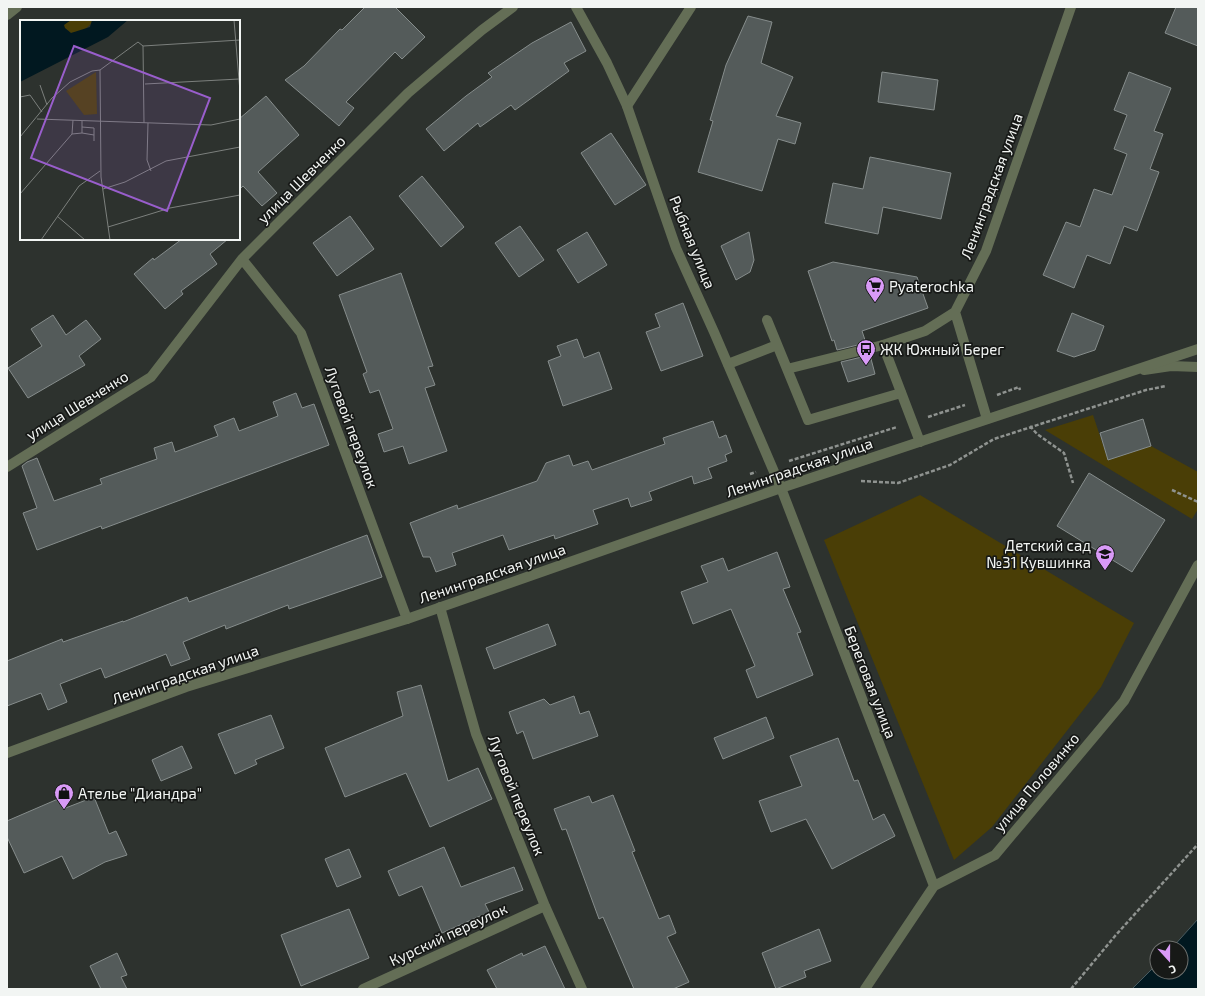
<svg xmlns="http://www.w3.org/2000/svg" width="1205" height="996" font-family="'Exo 2',sans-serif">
	<rect width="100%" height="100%" fill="#2d322e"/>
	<path fill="#4a3e06" d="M1093,415l15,45 43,-14 47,26v37l-6,10 -147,-89z
		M920,495l214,128 -33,64 -109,140 -38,33 -130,-320z"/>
	<path fill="#011820" stroke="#495a5f" d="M1198,919v70h-66l25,-25v8h24v-24h-9z"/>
	<path fill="#545b5a" stroke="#868d8c" d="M365,7h30l30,30 -23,22 -7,-7 -49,50 8,6 -15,18 -54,-46 19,-14 36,-37 2,1z
		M1176,7h22v39l-33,-13z
		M748,16l24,6 -11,41 32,14 -17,39 25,7 -6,21 -17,-5 -16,52 -64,-19 15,-51 -3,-1 16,-55z
		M571,22l15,29 -22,12 5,8 -54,39 -4,-5 -31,22 -2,-4 -34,28 -18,-22 40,-33 26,-19 -4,-4 44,-30z
		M882,72l56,8 -4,30 -56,-8z
		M1129,72l42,16 -17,43 9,3 -13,35 9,3 -22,59 -13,-5 -14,38 -23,-9 -13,33 -31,-13 23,-53 14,5 14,-38 18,6 15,-41 -13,-5 13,-34 -13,-5z
		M266,96l33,39 -41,37 19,21 -15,13 -19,-20 -4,4v-71z
		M611,133l35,52 -31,20 -34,-52z
		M870,157l81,16 -10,46 -58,-12 -5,27 -53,-11 8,-40 30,6z
		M422,176l42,51 -23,20 -42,-51z
		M350,216l24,33 -37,27 -24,-33z
		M520,226l24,34 -25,17 -24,-34z
		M587,232l20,33 -29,18 -21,-33z
		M749,232l5,28 -4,12 -14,8 -15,-34z
		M182,239h46l-18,15 7,10 -36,27 2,3 -18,15 -31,-35 19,-16 1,2z
		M833,262l84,15 11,31 -66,23 4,12 -29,7 -3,-10 -2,1 -24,-70z
		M401,273l32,93 -5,1 7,18 -10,3 22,63 -38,13 -6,-18 -19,6 -6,-18 15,-5 -14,-39 -9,3 -7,-19 4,-2 -28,-77z
		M683,303l20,53 -42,15 -15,-39 14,-5 -5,-13z
		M1072,313l32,13 -9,24 -21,7 -17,-6z
		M53,315l13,20 20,-15 15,19 -22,17 6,9 -57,33 -20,-30 34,-22 -11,-17z
		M577,339l7,19 15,-6 13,37 -49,17 -15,-45 13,-5 -4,-10z
		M870,355l5,19 -27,8 -7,-20z
		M296,393l6,15 12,-4 15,41 -227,84 -1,-3 -64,24 -14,-37 14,-5 -15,-42 5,-4 10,-4 17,43 48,-17 -2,-5 57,-20 -3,-11 18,-6 3,10 43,-16 -4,-10 20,-8 5,13 39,-15 -5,-14z
		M1143,419l8,27 -43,14 -8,-27z
		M713,421l6,17 7,-3 6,17 -7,3 2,6 -19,7 4,10 -18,6 -2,-8 -43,16 3,8 -21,7 -3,-9 -35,12 5,14 -43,15 -1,-4 -45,15 -6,-15 -51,18 4,12 -20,7 -6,-15h-7l-13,-34 47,-18 1,4 79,-28 9,-18 23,-8 4,11 15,-5 4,9 73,-26 -2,-6z
		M1089,473l76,47 -33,52 -75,-46z
		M367,535l15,42 -93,32 -1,-4 -62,24 -1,-4 -42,17 7,17 -19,7 -5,-12 -61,24 -4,-10 -41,16 7,18 -19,8 -7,-17 -34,13v-45l55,-22 1,3 60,-21v1l64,-25 2,5z
		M777,552l13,35 -7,2 18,43 -4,1 16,42 -56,23 -11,-28 9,-4 -24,-57 -38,15 -12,-32 27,-10 -7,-16 22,-8 5,13z
		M548,624l8,21 -62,24 -8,-21z
		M421,685l27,96 30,-13 14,31 -62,28 -24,-54 -61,24 -20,-49 78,-32 -6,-24z
		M574,696l6,18 9,-3 9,25 -65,23 -10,-28 -6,3 -8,-22 35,-13 6,6z
		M271,715l13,33 -29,12 2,4 -22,10 -17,-40z
		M766,717l8,21 -51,21 -9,-21z
		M838,738l16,43 4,-1 15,40 11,-6 11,22 -63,33 -26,-50 -35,13 -12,-31 43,-15 -12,-30z
		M182,746l10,22 -31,13 -9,-21z
		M613,795l22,56 -3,1 27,67 10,-4 7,18 -9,4 22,45 -16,7h-39l-31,-72 -4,2 -33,-90 -4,1 -8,-21 35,-13 3,7z
		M94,797l15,37 7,-3 11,24 -22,7 -32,17 -11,-23 -38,17 -17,-36v-16l51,-22 5,10z
		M444,847l17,40 53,-20 9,23 -38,14 4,8 -47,21 -20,-47 -23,10 -11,-25z
		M349,849l12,28 -24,10 -12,-28z
		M349,909l20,49 -68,28 -20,-51z
		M819,929l12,32 -27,10 2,6 -30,12 -14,-36z
		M545,946l20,43h-68l-10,-19 35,-17 1,3z
		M117,953l10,22 -6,2 6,12h-26l-11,-23z"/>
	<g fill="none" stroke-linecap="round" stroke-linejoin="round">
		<path stroke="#8f9390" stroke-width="2.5" stroke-dasharray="4 2" stroke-linecap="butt" d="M997,395l22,-8 1,3
			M928,417l37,-12
			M1030,426l7,8 27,19 9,30
			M789,461l108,-34
			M750,474l6,-2
			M861,481l37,2 52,-18 44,-26 152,-49 20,-4
			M1172,490l26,12
			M1071,989l44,-53 83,-92"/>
		<path stroke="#646e56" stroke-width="10" d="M767,320l41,100 93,-27
			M728,364l49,-19
			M787,369l96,-24"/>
		<path stroke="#646e56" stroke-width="10" d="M7,15l10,-8
			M627,106l64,-99
			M242,259l59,74 106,286
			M1144,370l27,-4 27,1
			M987,419l-32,-107 31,-61 85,-244
			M920,442l-37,-97 42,-14 30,-19
			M7,467l144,-90 91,-118 166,-166 74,-63 31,-23
			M781,488l153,398
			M440,607l36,127 69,172 37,83
			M363,989l182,-83
			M865,989l69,-103 61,-31 129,-154 74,-136"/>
		<path stroke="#646e56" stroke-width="10" d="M576,7l31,56 20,43 49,142 38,84 67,156
			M7,753l179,-66 221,-68 374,-131 417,-139"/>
	</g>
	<defs>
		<symbol id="supermarket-pin" viewBox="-11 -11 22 30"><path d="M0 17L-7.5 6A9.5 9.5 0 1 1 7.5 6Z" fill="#d99af7" stroke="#171917"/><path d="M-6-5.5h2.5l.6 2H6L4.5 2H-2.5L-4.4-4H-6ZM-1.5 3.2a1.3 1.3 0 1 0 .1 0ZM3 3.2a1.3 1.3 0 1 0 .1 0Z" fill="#111"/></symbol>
		<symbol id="bus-pin" viewBox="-11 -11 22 30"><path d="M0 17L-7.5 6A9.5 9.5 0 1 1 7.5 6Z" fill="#d99af7" stroke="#171917"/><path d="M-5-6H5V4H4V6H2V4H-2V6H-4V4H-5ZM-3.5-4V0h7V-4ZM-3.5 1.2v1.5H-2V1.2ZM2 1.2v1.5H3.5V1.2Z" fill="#111"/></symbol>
		<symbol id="school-pin" viewBox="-11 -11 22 30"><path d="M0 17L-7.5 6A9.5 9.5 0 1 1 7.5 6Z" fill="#d99af7" stroke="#171917"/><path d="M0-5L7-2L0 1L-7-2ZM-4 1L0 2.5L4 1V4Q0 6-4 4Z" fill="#111"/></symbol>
		<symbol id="shop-pin" viewBox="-11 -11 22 30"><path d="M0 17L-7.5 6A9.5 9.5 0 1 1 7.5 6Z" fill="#d99af7" stroke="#171917"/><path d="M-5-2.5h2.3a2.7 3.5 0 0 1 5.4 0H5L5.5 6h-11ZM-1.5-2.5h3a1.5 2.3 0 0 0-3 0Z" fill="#111"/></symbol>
	</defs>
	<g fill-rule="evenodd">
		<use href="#supermarket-pin" x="864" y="275" width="22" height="30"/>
		<use href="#bus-pin" x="855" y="338" width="22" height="30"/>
		<use href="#school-pin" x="1094" y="543" width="22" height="30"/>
		<use href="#shop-pin" x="53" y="782" width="22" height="30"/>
	</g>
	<g text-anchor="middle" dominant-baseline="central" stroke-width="3.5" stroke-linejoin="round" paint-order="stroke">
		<g font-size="15" fill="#f2f5f3" stroke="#171917">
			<text transform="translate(301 179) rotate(-45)">улица Шевченко</text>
			<text transform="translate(991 186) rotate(-70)">Ленинградская улица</text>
			<text transform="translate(693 242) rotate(68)">Рыбная улица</text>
			<text transform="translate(77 405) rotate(-32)">улица Шевченко</text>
			<text transform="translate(352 427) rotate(70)">Луговой переулок</text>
			<text transform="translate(799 467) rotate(-19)">Ленинградская улица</text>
			<text transform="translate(492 573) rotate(-19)">Ленинградская улица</text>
			<text transform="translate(185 674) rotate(-19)">Ленинградская улица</text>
			<text transform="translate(871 682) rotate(69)">Береговая улица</text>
			<text transform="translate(1036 782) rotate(-50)">улица Половинко</text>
			<text transform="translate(517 795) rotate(68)">Луговой переулок</text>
			<text transform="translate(448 934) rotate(-25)">Курский переулок</text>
		</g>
		<g font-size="15" fill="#f2f5f3" stroke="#171917" text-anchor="start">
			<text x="889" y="286">Pyaterochka</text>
			<text x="880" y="349">ЖК Южный Берег</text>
			<text x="1091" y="545" text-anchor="end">Детский сад<tspan x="1091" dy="17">№31 Кувшинка</tspan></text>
			<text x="78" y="793">Ателье "Диандра"</text>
		</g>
	</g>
	<g transform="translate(20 20)">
		<rect width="220" height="220" fill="#2d322e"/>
		<path d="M51,0h21l1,2 -10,9 -12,2 -7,-5v-4zM76,52l1,42 -13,1 -18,-24z" fill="#4a3e06"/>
		<path d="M0,0h51l-7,5 1,3 6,5 19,-6 2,-7h36l-20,17 -88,45z" fill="#011820"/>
		<path fill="none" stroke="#7c807d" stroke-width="1" d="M214,0l6,72M123,26l1,77M80,50l1,107 9,63M125,64l94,-5M20,65l7,20M0,77l10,-2 12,17M17,99l174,6 29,-6M128,103l-1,37 4,11M62,107l12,1v13M62,113l12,2M52,114l10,-1v-12M0,117l32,-39 18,-16 22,-11 8,-1 38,-28 5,4 97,-6M83,169l22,-7 41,-21 74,-14M0,174l52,-60 1,-14M37,196l28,24M88,207l62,-19 70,-13M21,220l38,-54 21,-15"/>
		<path fill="#995ecc" fill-opacity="0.15" stroke="#995ecc" stroke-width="2" d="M54,26l136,52 -43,113 -136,-53z"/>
		<rect width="220" height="220" fill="none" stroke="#f2f5f3" stroke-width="2"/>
	</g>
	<rect width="1205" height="996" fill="none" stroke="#f2f5f3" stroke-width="16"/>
	<g transform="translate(1169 960) rotate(159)"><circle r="19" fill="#171917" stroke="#6f716f"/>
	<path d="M0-3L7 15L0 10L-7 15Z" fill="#d99af7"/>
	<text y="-6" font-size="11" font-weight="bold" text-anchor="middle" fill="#f2f5f3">С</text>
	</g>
</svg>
